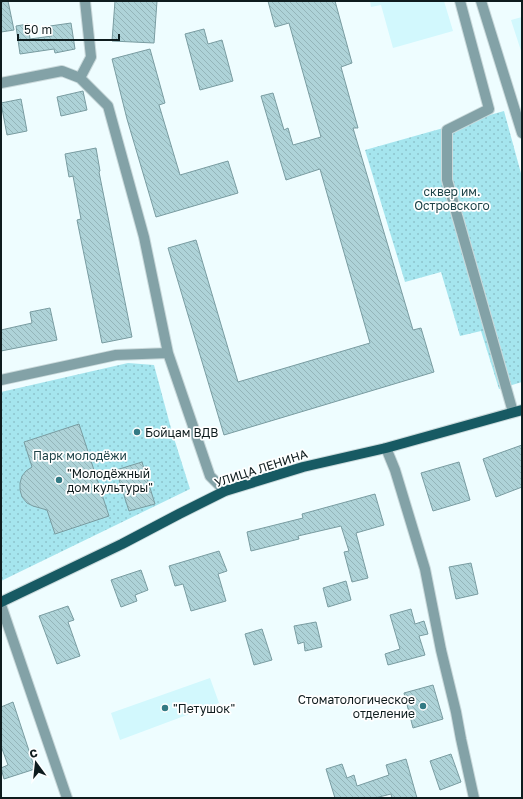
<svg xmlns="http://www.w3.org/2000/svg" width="523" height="799" font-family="'Golos Text',sans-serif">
	<defs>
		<pattern id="park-dots" width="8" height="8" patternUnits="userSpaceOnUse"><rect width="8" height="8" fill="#a5e5ee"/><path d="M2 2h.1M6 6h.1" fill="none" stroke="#8dc4cc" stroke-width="1.8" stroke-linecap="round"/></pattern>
		<pattern id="building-back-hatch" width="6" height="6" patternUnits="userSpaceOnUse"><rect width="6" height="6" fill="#aed3d8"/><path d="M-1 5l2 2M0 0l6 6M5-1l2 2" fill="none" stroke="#94b5b9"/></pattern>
	</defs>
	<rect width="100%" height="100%" fill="#eefdff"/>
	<path fill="#d2f8fd" d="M370,1h74l9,30 -60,17 -12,-43 -10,2z
		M522,17v37l-11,-34z
		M210,678l9,25 -99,37 -9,-27z"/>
	<path fill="url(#park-dots)" d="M504,111l18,66v205l-23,7 -18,-58 -21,5 -19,-64 -36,10 -40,-132z
		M128,363l26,2 18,67 18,57 -189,92v-189z"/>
	<path fill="url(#building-back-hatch)" stroke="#799ca1" d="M1,1h7l6,29 -13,2z
		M115,1h42l-3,42 -42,-2z
		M268,1h67l17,62 -11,4 17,61h-5l60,202 8,-2 13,44 -210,63 -56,-187 28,-8 42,142 132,-39 -50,-174 -34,11 -25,-84 12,-3 11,37 4,-2 5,17 28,-8 -32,-114 -14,4z
		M71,23l4,26 -20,4 -1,-4 -34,5 -4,-28 12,-2 2,15 22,-3 -2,-10z
		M204,29l4,15 14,-4 11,41 -33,9 -15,-56z
		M150,49l15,54 -6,2 21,70 48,-14 10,32 -82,24 -29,-98 -15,-60z
		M83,91l4,19 -26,6 -4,-19z
		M21,99l6,32 -20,4 -6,-32z
		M96,148l4,23 -1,1 33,165 -30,6 -25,-123 4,-1 -8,-43 -4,1 -4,-23z
		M50,308l7,32 -56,11v-21l31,-7 -2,-11z
		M79,424l30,92 -54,18 -8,-24 -14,-4 -6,-3 -5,-6 -2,-7v-7l2,-7 4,-5 6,-4 -8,-25z
		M522,445v42l-26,10 -13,-38z
		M142,462l13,42 -26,7 -13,-41z
		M459,462l11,38 -37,11 -12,-38z
		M375,494l9,31 -28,8 12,45 -16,4 -8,-30 5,-1 -8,-25 -43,10 1,3 -48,12 -4,-19 56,-14 -1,-4z
		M219,551l8,20 -9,3 8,27 -35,10 -8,-27 -8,2 -6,-20z
		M471,563l7,31 -22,5 -7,-32z
		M141,570l7,20 -13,5 2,6 -16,6 -10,-27z
		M346,581l5,19 -23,7 -5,-19z
		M68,606l6,14 -6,2 12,34 -23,8 -18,-48z
		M411,609l4,15 9,-3 4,13 -9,2 6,19 -37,10 -3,-11 15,-5 -10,-34z
		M316,622l6,25 -17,4 -1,-9 -6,2 -4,-18z
		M262,629l10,31 -18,5 -9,-31z
		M433,685l10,34 -30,9 -9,-35z
		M13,702l22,67 -31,10 -3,-11 7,-3 -7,-19v-39z
		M451,754l10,28 -21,8 -10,-29z
		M406,759l11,39h-25l-1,-4 -16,4h-40l-9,-29 16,-5 5,14 7,-3 3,11 32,-11 -3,-10z"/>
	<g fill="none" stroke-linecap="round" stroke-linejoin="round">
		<defs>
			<path id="minor" d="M85,1l6,56 -11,21 28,28 36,131 24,116 42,123 15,15
				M460,1l29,108 -42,21v50l66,232
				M481,1l41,132
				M1,83l61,-12 18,7
				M1,380l115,-25 52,-2
				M386,448l9,22 30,99 16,81 15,62 5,27 13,59
				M1,605l66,193"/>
			<path id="major" d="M1,602l121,-58 57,-30 46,-23 78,-24 83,-19 136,-38"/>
		</defs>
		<use href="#minor" stroke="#cad9db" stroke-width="12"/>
		<use href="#major" stroke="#cad9db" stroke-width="12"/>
		<use href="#minor" stroke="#83a2a7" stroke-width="10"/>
		<use href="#major" stroke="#175a63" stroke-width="10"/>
	</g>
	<g fill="#337a84" stroke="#fff" stroke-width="1.5">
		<circle cx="137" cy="432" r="4"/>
		<circle cx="59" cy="480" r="4"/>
		<circle cx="423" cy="706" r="4"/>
		<circle cx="165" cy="708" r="4"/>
	</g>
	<g text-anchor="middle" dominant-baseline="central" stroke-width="3.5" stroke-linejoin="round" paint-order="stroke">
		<g font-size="12" fill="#1e4348" stroke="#fff">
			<text x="452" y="191">сквер им.<tspan x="452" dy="14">Островского</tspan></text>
			<text x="80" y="455">Парк молодёжи</text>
		</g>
		<g font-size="12" fill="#0e1c1e" stroke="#fff" text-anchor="start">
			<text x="145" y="432">Бойцам ВДВ</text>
			<text x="67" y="473">"Молодёжный<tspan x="67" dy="14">дом культуры"</tspan></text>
			<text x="415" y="699" text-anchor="end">Стоматологическое<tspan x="415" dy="14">отделение</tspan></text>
			<text x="173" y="708">"Петушок"</text>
		</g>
		<g font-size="12" fill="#0e1c1e" stroke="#fff">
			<text transform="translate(261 468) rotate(-18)">УЛИЦА ЛЕНИНА</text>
		</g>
	</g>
	<rect width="523" height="799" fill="none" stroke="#0e1c1e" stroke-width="4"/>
	<g transform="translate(36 763) rotate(345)" stroke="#ffffff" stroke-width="3" paint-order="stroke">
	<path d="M0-3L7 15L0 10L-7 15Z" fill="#0e1c1e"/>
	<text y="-6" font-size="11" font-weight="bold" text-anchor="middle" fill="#0e1c1e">С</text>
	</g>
	<path d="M18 34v6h101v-6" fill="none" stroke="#0e1c1e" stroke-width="2"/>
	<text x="24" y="34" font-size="12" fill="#0e1c1e" stroke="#ffffff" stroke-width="3" paint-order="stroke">50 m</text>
</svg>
